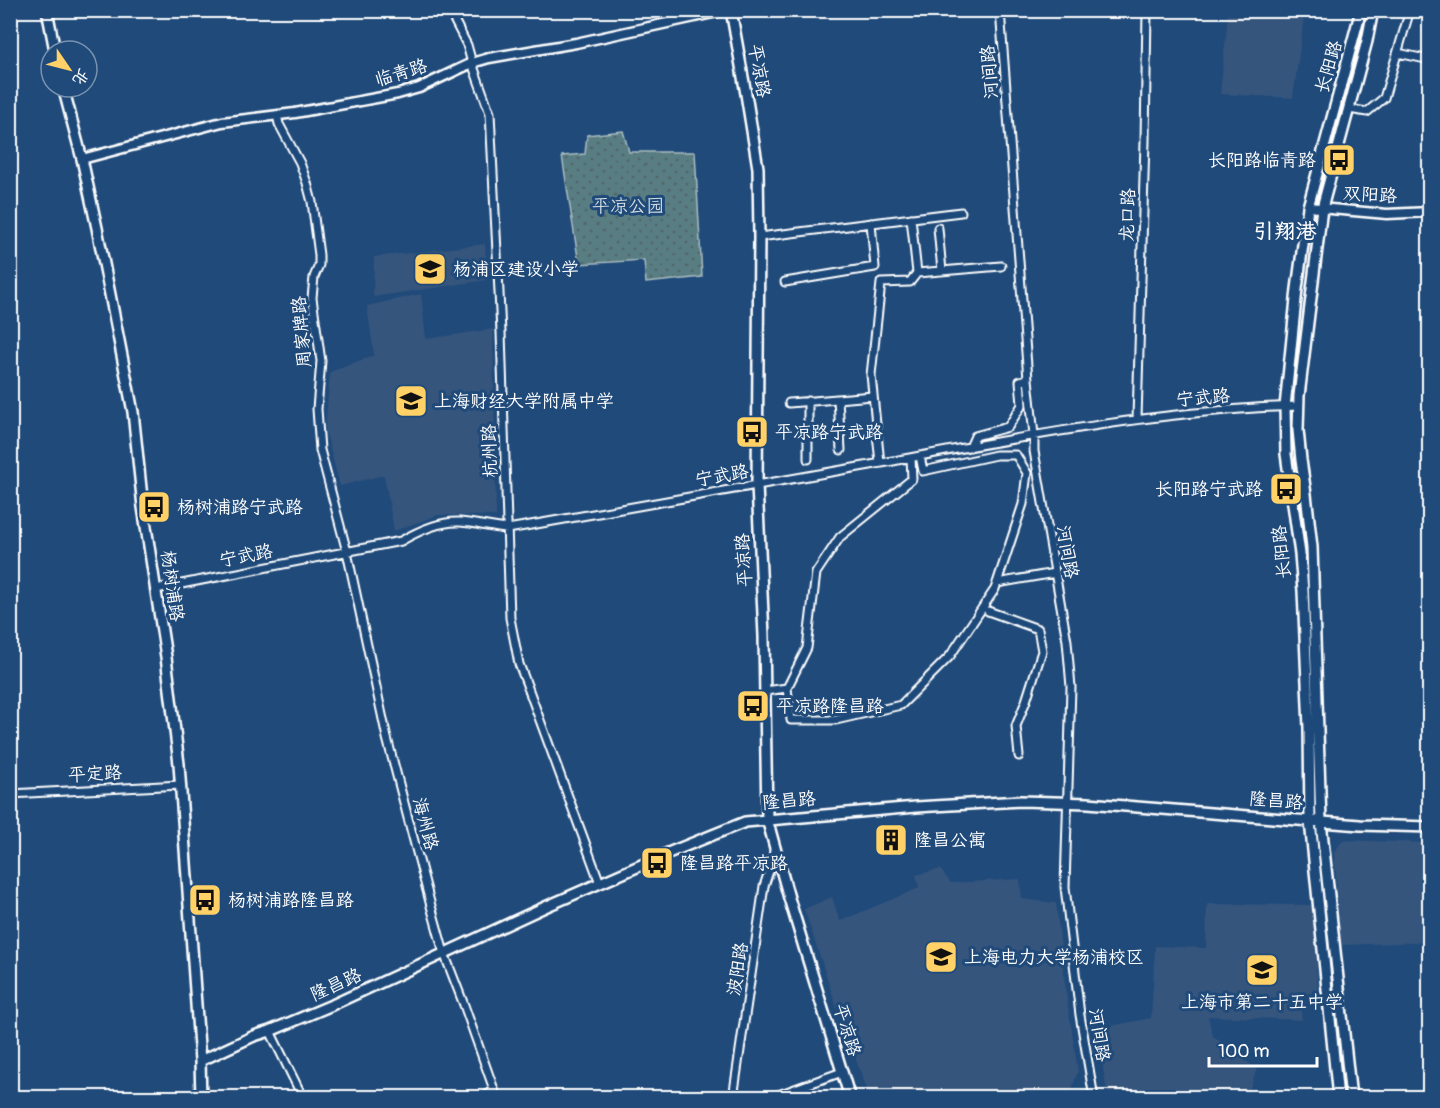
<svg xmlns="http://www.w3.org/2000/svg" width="1440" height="1108" font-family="Pangolin,'LXGW WenKai TC',sans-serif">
	<defs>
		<pattern id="green-dots" width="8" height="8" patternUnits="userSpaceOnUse" patternTransform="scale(1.5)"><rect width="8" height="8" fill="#587d83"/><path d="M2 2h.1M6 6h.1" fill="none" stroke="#526468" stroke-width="1.8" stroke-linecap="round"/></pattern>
	</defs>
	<rect width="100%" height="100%" fill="#1f4a7a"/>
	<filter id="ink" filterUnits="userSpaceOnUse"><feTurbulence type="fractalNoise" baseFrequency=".0167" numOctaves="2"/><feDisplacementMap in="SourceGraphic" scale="12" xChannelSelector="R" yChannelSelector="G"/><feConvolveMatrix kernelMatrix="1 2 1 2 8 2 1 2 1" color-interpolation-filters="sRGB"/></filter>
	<g filter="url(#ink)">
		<path fill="#34557d" d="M1220,10l85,1 -12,87 -73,-4 8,-80 -8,-2z
			M485,244l2,36 -114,17 1,-40z
			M421,294l5,45 67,-10 3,187 -58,-1 -44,16 -10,-56 -44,11 -15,-56 5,-58 44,-17 -7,-49z
			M1343,840l86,3v99l-88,3 -7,-93z
			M940,869l11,14 69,-4 2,20 34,4 10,90 12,78 -8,24 -14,3 -186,-1 -28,-74 -38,-114 28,-12 8,24 79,-33 -3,-13z
			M1207,904l106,1 5,87 -19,3 3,25 -94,-4 5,20 44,33 -10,28h-139l-12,-68 55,-11 4,-72 51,2z"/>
		<path fill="url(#green-dots)" stroke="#acbec1" stroke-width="1.5" d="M623,131l6,21h66l7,125 -56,6 -2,-23 -65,4 -17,-108 23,-2 2,-19z"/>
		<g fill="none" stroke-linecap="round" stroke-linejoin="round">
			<defs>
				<path id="minor" d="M449,10l18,35 5,18 18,50 11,219 9,286 9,46 8,21 73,198
					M1000,10l28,369 6,56v16l33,190 4,46 -6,200 15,128 14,83
					M1398,53l32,7
					M1349,109l18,3 17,-14 26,-88
					M277,115l2,9 21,39 7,20 5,19 7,53v10l-5,12 -2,21 9,63 -4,48 3,41 27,102 40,186 44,168 13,47 20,52 33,93
					M911,218l6,55
					M938,228l4,43
					M759,237l202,-25
					M785,282l90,-15 -4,-44
					M838,399l3,51
					M789,403l84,-7
					M1137,419l8,-278 2,-131
					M970,447l5,-11 33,-9 14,-22 -2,-24 8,-2
					M808,459v-58
					M880,463l-9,-88 10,-92 29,-1 7,-9 84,-7
					M997,583l58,-10
					M156,589l245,-48c17,-10 39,-20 59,-19 16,1 32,6 48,7 129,-22 257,-45 385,-68 134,-25 269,-51 406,-55
					M988,611l50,18 4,22 -16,50 -10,25 3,30
					M787,688l4,32h45l65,-15 49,-49 45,-67 28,-85 4,-31 -11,-18h-20l-73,16 -3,-15
					M765,691l22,-3 20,-40 9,-75 24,-36 72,-58 -1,-21
					M10,794l171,-9
					M270,1031l33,67
					M483,1098l11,-8
					M733,1098l31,-212 9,-27 1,-9
					M770,1098l72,-26"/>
				<path id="tertiary" d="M82,159l140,-37 73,-9 103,-19 21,-6 53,-25 17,-5 87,-15 151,-33
					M1308,207l79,7 43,-2"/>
				<path id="secondary" d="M47,10l8,41
					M731,10l15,84 12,74 1,69 -2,248 7,151 3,183 22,79 61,200
					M63,87l19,72 15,69 36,184 10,95 23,150 13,107 21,297 1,37
					M200,1061l54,-25 16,-5 62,-26 213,-98 108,-47 10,-5 82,-33 171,-15 105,-6 67,2 272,22 70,2
					M1338,1098l-28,-277 -1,-93 -6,-137 -3,-37 -14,-100 -1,-47 12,-118 11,-82 53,-197
					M1351,1098l-30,-276 -9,-275 -6,-53 -5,-34 -3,-30 1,-34 23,-188 45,-167 6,-31"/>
			</defs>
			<use href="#minor" stroke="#fff" stroke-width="11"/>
			<use href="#tertiary" stroke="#fff" stroke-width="13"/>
			<use href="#secondary" stroke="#fff" stroke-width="14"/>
			<use href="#minor" stroke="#1f4a7a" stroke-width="7"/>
			<use href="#tertiary" stroke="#1f4a7a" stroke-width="8"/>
			<use href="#secondary" stroke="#1f4a7a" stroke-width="9"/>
		</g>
	</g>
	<defs>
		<symbol id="bus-square" viewBox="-11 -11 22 22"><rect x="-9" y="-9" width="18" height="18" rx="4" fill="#ffd166" stroke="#1f4a7a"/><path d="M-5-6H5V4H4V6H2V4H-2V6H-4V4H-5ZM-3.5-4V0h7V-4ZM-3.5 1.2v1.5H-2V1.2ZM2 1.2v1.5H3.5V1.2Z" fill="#111"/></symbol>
		<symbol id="school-square" viewBox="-11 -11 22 22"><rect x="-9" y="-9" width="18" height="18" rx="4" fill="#ffd166" stroke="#1f4a7a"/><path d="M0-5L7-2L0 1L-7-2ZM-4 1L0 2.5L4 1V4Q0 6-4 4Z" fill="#111"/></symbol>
		<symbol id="building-square" viewBox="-11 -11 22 22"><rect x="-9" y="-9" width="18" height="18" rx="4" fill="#ffd166" stroke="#1f4a7a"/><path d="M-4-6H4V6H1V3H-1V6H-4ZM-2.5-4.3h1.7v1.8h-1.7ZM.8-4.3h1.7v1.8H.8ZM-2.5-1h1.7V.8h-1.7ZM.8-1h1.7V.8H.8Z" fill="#111"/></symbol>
	</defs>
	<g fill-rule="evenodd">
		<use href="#bus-square" x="1320" y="141" width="38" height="38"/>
		<use href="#school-square" x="411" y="250" width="38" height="38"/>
		<use href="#school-square" x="392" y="382" width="38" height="38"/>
		<use href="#bus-square" x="733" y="413" width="38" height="38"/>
		<use href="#bus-square" x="1267" y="470" width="38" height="38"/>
		<use href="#bus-square" x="135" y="488" width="38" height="38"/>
		<use href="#bus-square" x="734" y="687" width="38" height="38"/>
		<use href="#building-square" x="872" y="821" width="38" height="38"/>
		<use href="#bus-square" x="638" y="844" width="38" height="38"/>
		<use href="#bus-square" x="186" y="881" width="38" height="38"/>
		<use href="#school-square" x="922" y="938" width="38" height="38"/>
		<use href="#school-square" x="1243" y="951" width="38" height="38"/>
	</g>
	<g text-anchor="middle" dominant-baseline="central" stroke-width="6" stroke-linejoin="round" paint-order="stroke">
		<g font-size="18" fill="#fff" stroke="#1f4a7a">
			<text transform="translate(1329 67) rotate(-74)">长阳路</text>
			<text transform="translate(759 71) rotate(80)">平凉路</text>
			<text transform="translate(990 72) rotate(-95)">河间路</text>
			<text transform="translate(401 73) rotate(-17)">临青路</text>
			<text transform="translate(1370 195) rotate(3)">双阳路</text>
			<text transform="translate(1128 215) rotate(-88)">龙口路</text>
			<text transform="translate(302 332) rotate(-95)">周家牌路</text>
			<text transform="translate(1203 398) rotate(-5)">宁武路</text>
			<text transform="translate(490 451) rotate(-92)">杭州路</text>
			<text transform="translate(722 476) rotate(-10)">宁武路</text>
			<text transform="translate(1067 552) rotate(80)">河间路</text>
			<text transform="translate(1282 552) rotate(-96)">长阳路</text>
			<text transform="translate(246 556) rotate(-11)">宁武路</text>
			<text transform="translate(744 560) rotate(-93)">平凉路</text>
			<text transform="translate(172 586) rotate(82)">杨树浦路</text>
			<text transform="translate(95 774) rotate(-3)">平定路</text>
			<text transform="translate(789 801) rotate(-5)">隆昌路</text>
			<text transform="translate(1276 801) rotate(5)">隆昌路</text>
			<text transform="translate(425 824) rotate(75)">海州路</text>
			<text transform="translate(738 969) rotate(-81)">波阳路</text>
			<text transform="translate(336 985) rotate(-24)">隆昌路</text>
			<text transform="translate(847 1030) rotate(73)">平凉路</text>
			<text transform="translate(1099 1035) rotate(81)">河间路</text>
		</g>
		<g font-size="18" fill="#fff" stroke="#1f4a7a" text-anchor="start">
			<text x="1316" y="160" text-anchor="end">长阳路临青路</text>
			<text x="453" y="269">杨浦区建设小学</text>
			<text x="434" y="401">上海财经大学附属中学</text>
			<text x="775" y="432">平凉路宁武路</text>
			<text x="1263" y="489" text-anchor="end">长阳路宁武路</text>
			<text x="177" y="507">杨树浦路宁武路</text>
			<text x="776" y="706">平凉路隆昌路</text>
			<text x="914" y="840">隆昌公寓</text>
			<text x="680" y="863">隆昌路平凉路</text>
			<text x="228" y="900">杨树浦路隆昌路</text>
			<text x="964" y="957">上海电力大学杨浦校区</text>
			<text x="1262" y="1002" text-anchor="middle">上海市第二十五中学</text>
		</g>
		<g font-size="18" fill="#d5dee0" stroke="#1f4a7a">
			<text x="628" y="206">平凉公园</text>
		</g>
		<g font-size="21" font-weight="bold" fill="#fff" stroke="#1f4a7a">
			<text x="1285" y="231">引翔港</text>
		</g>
	</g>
	<rect width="1440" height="1108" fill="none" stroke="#1f4a7a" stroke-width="36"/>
	<rect x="18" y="18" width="1404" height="1072" fill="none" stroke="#fff" stroke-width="2" filter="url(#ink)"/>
	<g transform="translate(69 69) rotate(125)"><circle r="28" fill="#1f4a7a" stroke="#7992af" stroke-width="1.5"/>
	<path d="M0-4.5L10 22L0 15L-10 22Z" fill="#ffd166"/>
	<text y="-9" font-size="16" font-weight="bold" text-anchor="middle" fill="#ffffff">北</text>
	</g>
	<path d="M1209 1057v9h108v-9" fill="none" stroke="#ffffff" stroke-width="3"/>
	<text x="1218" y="1057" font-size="18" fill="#ffffff" stroke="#1f4a7a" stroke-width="4.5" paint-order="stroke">100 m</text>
</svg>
